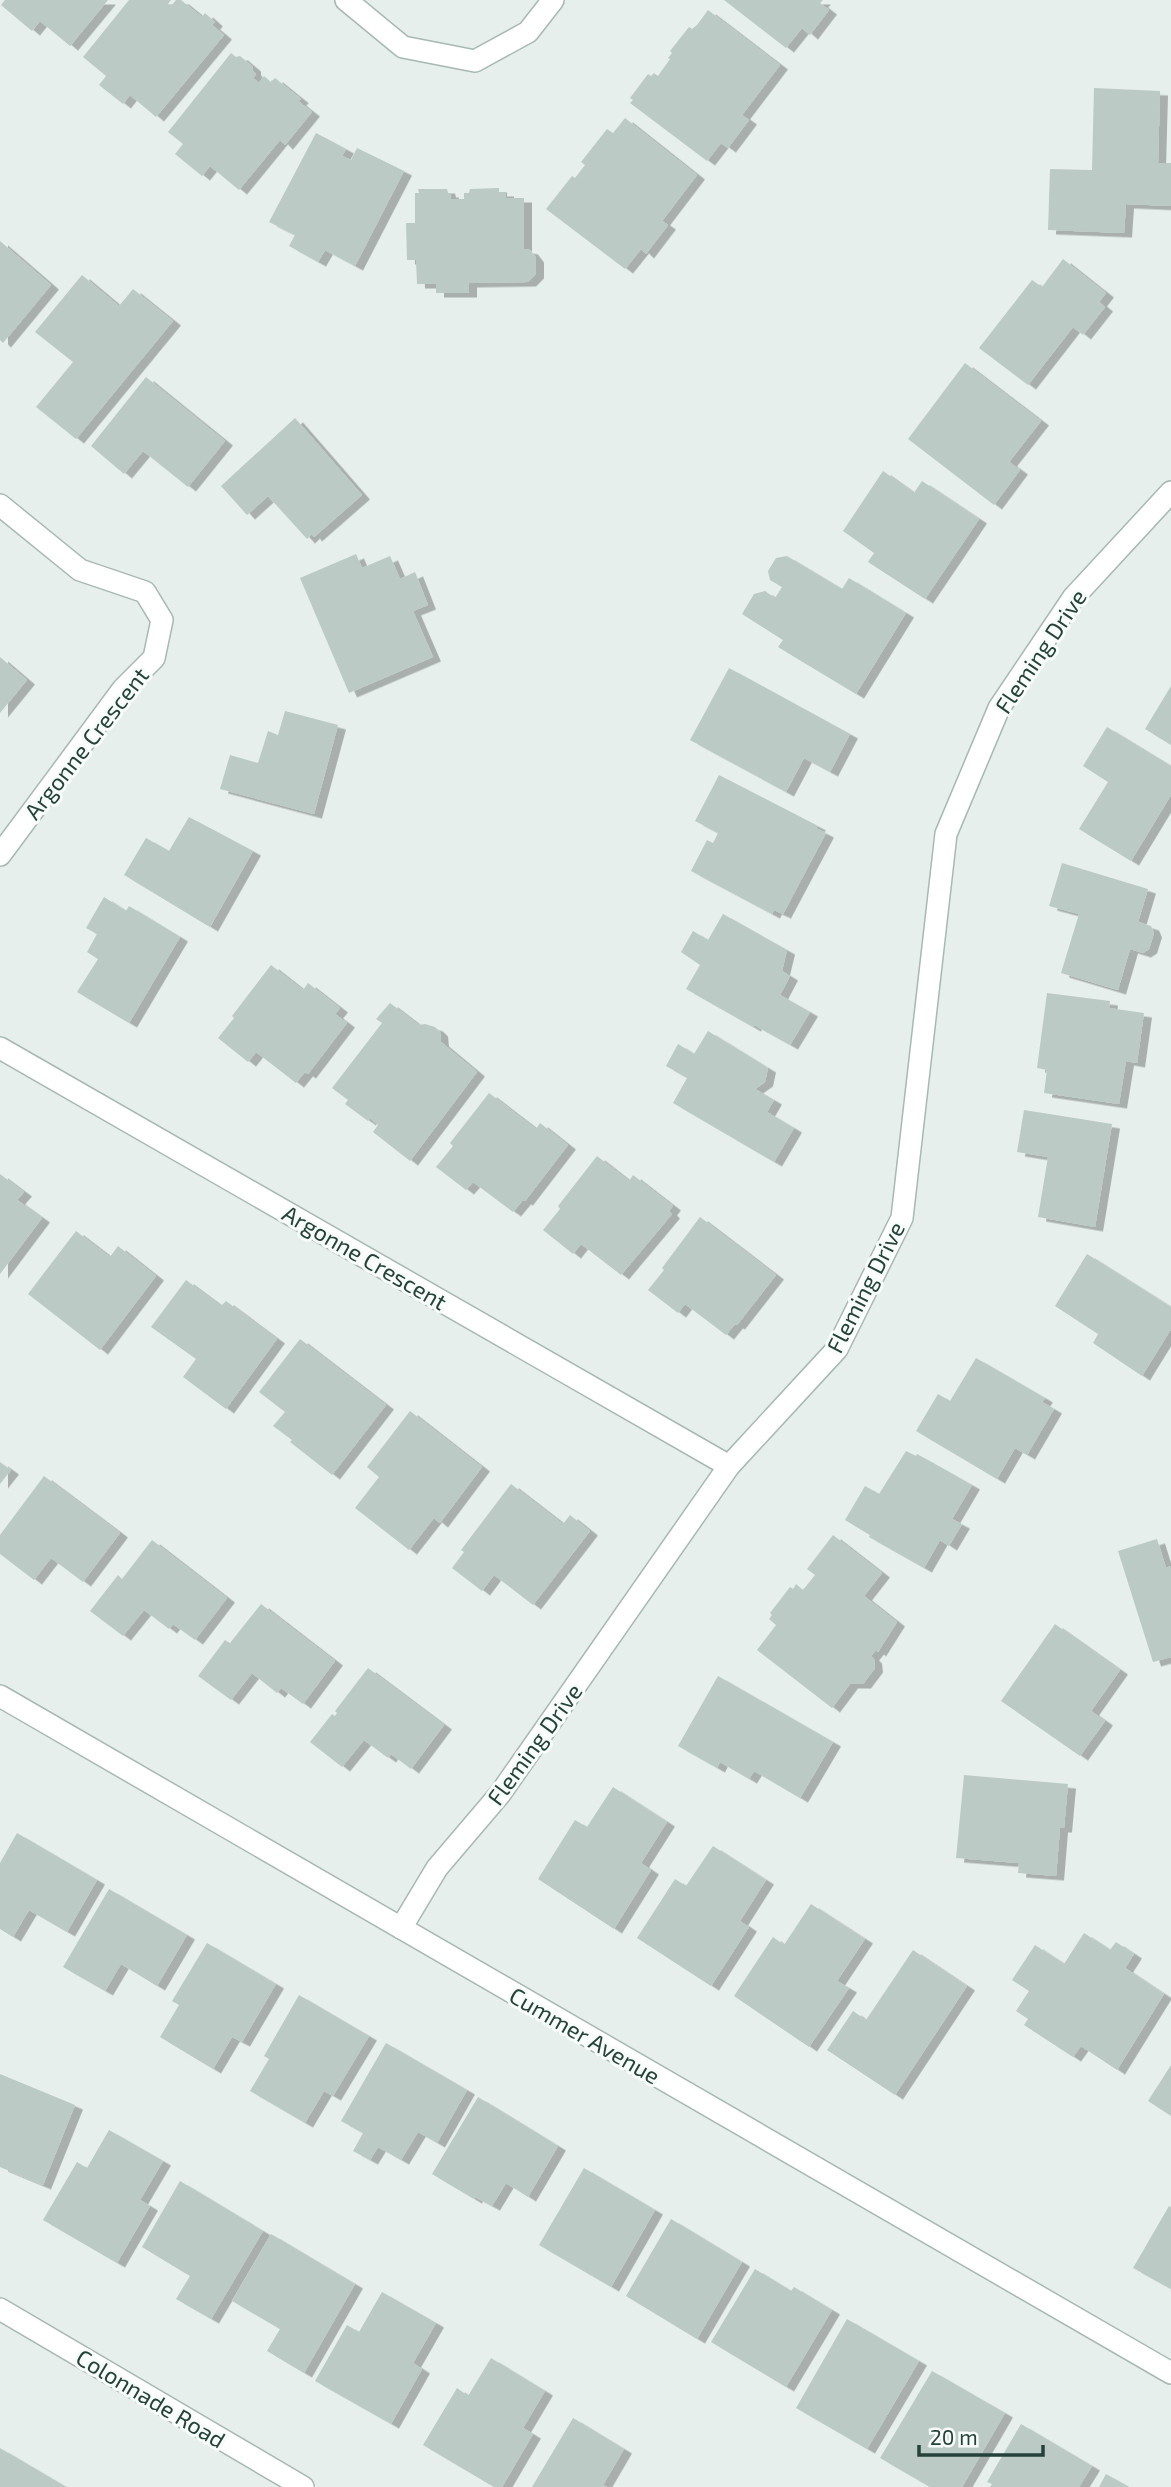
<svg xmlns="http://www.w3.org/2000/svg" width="1171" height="2487" font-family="'Exo 2',sans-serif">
	<defs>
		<filter id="shadow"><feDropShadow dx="8" dy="4.5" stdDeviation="0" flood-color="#0004"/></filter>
	</defs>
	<rect width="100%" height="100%" fill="#e6efeb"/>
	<path fill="#bbcac4" filter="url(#shadow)" d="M5,0h103l-38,46 -30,-25 -8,10 -31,-26z
		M129,0h42l-3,4 3,2 5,-6h5l21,17 3,-4 10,9 -3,3 12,10 -68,82 -26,-22 -7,9 -24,-19 7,-9 -23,-19z
		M724,0h99l-3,3 9,7 -19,25 -8,-7 -16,20z
		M708,10l72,55 -38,50 7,5 -21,28 -7,-5 -14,18 -77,-58 3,-3 -3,-2 18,-24 3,2 3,-3 4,3 12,-17 -2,-1 4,-5 -2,-2 19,-24 3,2 5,-4z
		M231,53l5,4 4,-1 13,11v4l3,3 -3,4 6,5 5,-7 7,6 4,-4 26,21 -3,2 14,11 -27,33 -5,-5 -41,50 -29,-24 -8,10 -27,-22 8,-10 -15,-12z
		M1094,88l66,3 -2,72h13v43l-45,-2 -2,29 -76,-3 2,-61 42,1z
		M625,118l72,57 -35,46 6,4 -22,29 -5,-5 -16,20 -79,-60 26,-33 3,2 10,-13 -4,-3 26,-33 6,4z
		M316,133l30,16 -4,7 9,4 6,-12 47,23 -49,95 -30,-16 -7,12 -29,-16 6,-11 -26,-13z
		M499,188v4h7v6h18v51l6,1 6,8v16l-8,8 -59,1v10h-33v-9h-19l-1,-24h-9l-1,-37h9v-30h4l-1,-4h29l1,4h3l-1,6h14v-6h5l1,-4z
		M0,241l51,44 -48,58 -3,-3z
		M1063,259l43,34 -7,9 6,5 -22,28 -10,-8 -45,58 -49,-37 53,-68 10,7z
		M82,275l37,31 14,-17 40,32 -97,118 -40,-32 37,-45 -38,-30z
		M965,363l76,58 -32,41 11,8 -26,35 -86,-66z
		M146,377l79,64 -37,46 -45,-36 -19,23 -33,-28z
		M295,418l67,77 -48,42 -2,-3 -5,5 -39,-43 -21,19 -26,-29z
		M883,471l31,22 8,-12 57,38 -54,80 -57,-37 6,-9 -31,-22z
		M356,554l6,14 28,-12 10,23 15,-7 13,33 -15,6 20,46 -84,36 -49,-115z
		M787,556l55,33 7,-11 57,35 -50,81 -78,-47 5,-7 -41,-26 12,-20 11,-3 10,7 7,-11 -12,-7 -2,-9 8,-13z
		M0,657l27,23 -27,33z
		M729,668l121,66 -20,38 -26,-14 -18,34 -96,-52z
		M1171,686v59l-26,-16z
		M285,711l53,14 -24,89 -94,-25 10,-34 28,8 10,-32 10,4z
		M1107,727l64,39v29l-40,66 -52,-32 29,-47 -25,-16z
		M719,775l99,51 -2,2 10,5 -43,81 -9,-4 -2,4 -81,-43 16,-31 6,3 5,-10 -23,-12z
		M189,817l64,34 -43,76 -86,-52 22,-37 23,13z
		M1062,863l86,26 -10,33 13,4 3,7 -5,16 -6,4 -13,-4 -12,41 -57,-17 18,-59 -30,-8z
		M104,897l22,14 3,-5 51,31 -51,86 -52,-31 21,-33 -11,-7 10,-18 -11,-6z
		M723,914l64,36 -5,21 8,5 -10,19 30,17 -20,33 -36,-20 -1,2 -67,-38 14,-24 -19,-13 12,-21 15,9z
		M271,965l32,25 5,-7 32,25 -5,6 12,9 -39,51 -3,-2 -9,11 -40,-31 -8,10 -30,-24 16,-20 -2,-2z
		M1047,993l63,8 -1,7 35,5 -7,50 -11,-2 -7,43 -75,-11 3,-23 -10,-2z
		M390,1003l29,22 6,-1 10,3 5,5 1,10 36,30 -67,89 -37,-29 5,-7 -8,-7 -2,3 -23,-17 3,-4 -16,-12 50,-65 -6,-4z
		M708,1031l60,37 -3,14 -10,7 19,11 -7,12 27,16 -20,34 -101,-59 14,-25 -21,-12 12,-22 16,10z
		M489,1093l47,36 4,-6 28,22 -43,56 -2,-1 -10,12 -40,-30 -7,8 -30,-23 17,-21 -3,-3z
		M1024,1110l88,14 -17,103 -57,-10 10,-60 -31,-5z
		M597,1156l32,25 4,-6 40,31 -4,5 3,3 -51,61 -40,-31 -8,10 -30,-24 17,-21 -2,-3z
		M0,1174l24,18 -7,8 25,18 -42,56z
		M700,1217l76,58 -39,50 -2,-1 -9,11 -41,-31 -7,9 -30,-23 16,-20 -2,-2z
		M76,1231l34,26 8,-11 38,30 -56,74 -72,-56z
		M1087,1254l84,53v22l-29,47 -49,-33 5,-9 -43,-28z
		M186,1280l35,26 5,-5 51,38 -51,70 -43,-32 13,-18 -45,-32z
		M300,1339l86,66 -54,70 -42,-33 2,-2 -19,-14 12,-14 -26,-20z
		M976,1358l69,40 -3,4 12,7 -27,46 -12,-7 -18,31 -81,-48 22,-37 12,7z
		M410,1411l72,56 -42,56 -6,-5 -25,32 -54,-42 24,-31 -12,-10z
		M906,1451l10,5 1,-2 55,31 -20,34 10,5 -13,22 -9,-6 -16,28 -55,-31 1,-2 -25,-15 20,-34 14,8z
		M0,1462l11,8 -11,14z
		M44,1476l76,57 -37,49 -32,-24 -17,22 -34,-26v-19z
		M511,1484l52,40 7,-9 20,16 -57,74 -39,-30 -12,16 -30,-23 12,-16 -3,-2z
		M833,1535l49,38 -18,23 33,26 -19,30 -2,-2 -5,6 3,3 1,9 -12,16h-13l-18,24 -75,-58 19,-25 -7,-6 3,-4 -2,-2 20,-26 3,2 3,-5 7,6 12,-15 -8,-6z
		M1157,1539l9,29 5,-2v91l-18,5 -35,-111z
		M152,1540l75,58 -32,42 -22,-16 -4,5 -25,-19 -21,26 -33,-25 28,-36 4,4z
		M261,1604l74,57 -32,43 -22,-16 -4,5 -25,-20 -21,27 -33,-24 27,-36 5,3z
		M1055,1624l65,46 -29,41 14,10 -25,35 -79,-55z
		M368,1668l76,57 -33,44 -20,-15 -3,4 -24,-18 -22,27 -32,-25 22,-28 3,2 2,-3 -2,-2z
		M718,1676l115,66 -33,56 -46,-27 -5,8 -29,-17 -3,6 -39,-22z
		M964,1775l104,9 -4,44h-4l-4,48 -38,-3 1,-10 -63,-5z
		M613,1787l54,35 -26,41 10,7 -37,59 -76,-50 37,-59 12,7z
		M17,1833l80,47 -30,52 -38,-22 -16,27 -13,-8v-66z
		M713,1846l53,34 -26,41 9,6 -38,59 -74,-48 38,-59 11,7z
		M109,1889l78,46 -30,51 -36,-22 -16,27 -42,-24z
		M811,1904l54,35 -28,42 12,7 -40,59 -75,-51 39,-59 11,8z
		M1084,1933l26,17 6,-8 18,12 -9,14 39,26 -47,76 -36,-24 -8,11 -49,-32 4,-6 -12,-8 13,-20 -17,-11 23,-35 29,19z
		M207,1943l69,41 -34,58 -10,-5 -19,32 -53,-32 19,-32 -7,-4z
		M913,1950l54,36 -72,109 -68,-45 26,-39 13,9z
		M299,1995l70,41 -36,60 -9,-5 -19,32 -55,-32 19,-32 -5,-3z
		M386,2043l81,47 -30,53 -19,-11 -17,28 -23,-13 -8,13 -17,-9 10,-18 -22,-12z
		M1171,2065v51l-23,-15z
		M0,2074l75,31 -32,80 -43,-18z
		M478,2097l80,49 -30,51 -22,-14 -14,23 -17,-9 -1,2 -42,-25z
		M109,2130l54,31 -23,39 10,6 -33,57 -74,-43 34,-58 10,6z
		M584,2168l71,42 -44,77 -72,-42z
		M180,2181l83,50 -52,88 -35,-20 14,-23 -48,-29z
		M1169,2206l2,1v82l-38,-21z
		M671,2219l71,43 -45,77 -71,-43z
		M271,2234l84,50 -51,89 -37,-22 13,-22 -48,-28z
		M755,2269l36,22 3,-4 38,23 -46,77 -75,-45z
		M382,2292l54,31 -23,40 9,6 -31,55 -76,-43 32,-56 12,7z
		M847,2319l72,42 -52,88 -71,-41z
		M491,2358l54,33 -22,37 10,6 -31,53h-8l-71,-42 34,-57 11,8z
		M932,2371l73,42 -43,74h-32l-50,-29z
		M573,2418l51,31 -21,36 4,2h-75z
		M1021,2424l71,42 -13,21h-89l2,-3 -5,-2z
		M0,2448l66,39h-66z
		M1106,2474l23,13h-30z"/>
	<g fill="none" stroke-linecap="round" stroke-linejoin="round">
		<defs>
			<path id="minor" d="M346,0l57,47 72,14 53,-29 25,-32
				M0,505l80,65 65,22 17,28 -8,38 -31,31 -123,166
				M0,1048l729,418
				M401,1928l36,-60 63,-74 229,-328 108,-117 65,-131 44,-384 53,-126 74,-110 98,-106
				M0,2309l303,178"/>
			<path id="tertiary" d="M0,1696l1171,677"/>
		</defs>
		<use href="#minor" stroke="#a8b8b2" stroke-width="24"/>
		<use href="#tertiary" stroke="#a8b8b2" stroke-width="24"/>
		<use href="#minor" stroke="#fff" stroke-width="21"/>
		<use href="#tertiary" stroke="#fff" stroke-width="21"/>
	</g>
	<g text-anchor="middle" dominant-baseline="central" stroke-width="6" stroke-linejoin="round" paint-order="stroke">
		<g font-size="23" fill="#24423a" stroke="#f7fbf9">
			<text transform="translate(1040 651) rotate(-56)">Fleming Drive</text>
			<text transform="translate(86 743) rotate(-52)">Argonne Crescent</text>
			<text transform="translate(365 1257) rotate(30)">Argonne Crescent</text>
			<text transform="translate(865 1287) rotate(-63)">Fleming Drive</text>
			<text transform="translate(534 1744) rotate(-54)">Fleming Drive</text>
			<text transform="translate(585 2035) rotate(30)">Cummer Avenue</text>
			<text transform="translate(151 2398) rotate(31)">Colonnade Road</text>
		</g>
	</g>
	<path d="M919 2445v10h124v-10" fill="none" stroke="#24423a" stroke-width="3.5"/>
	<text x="930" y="2445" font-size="21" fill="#24423a" stroke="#f7fbf9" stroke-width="5" paint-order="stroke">20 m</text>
</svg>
